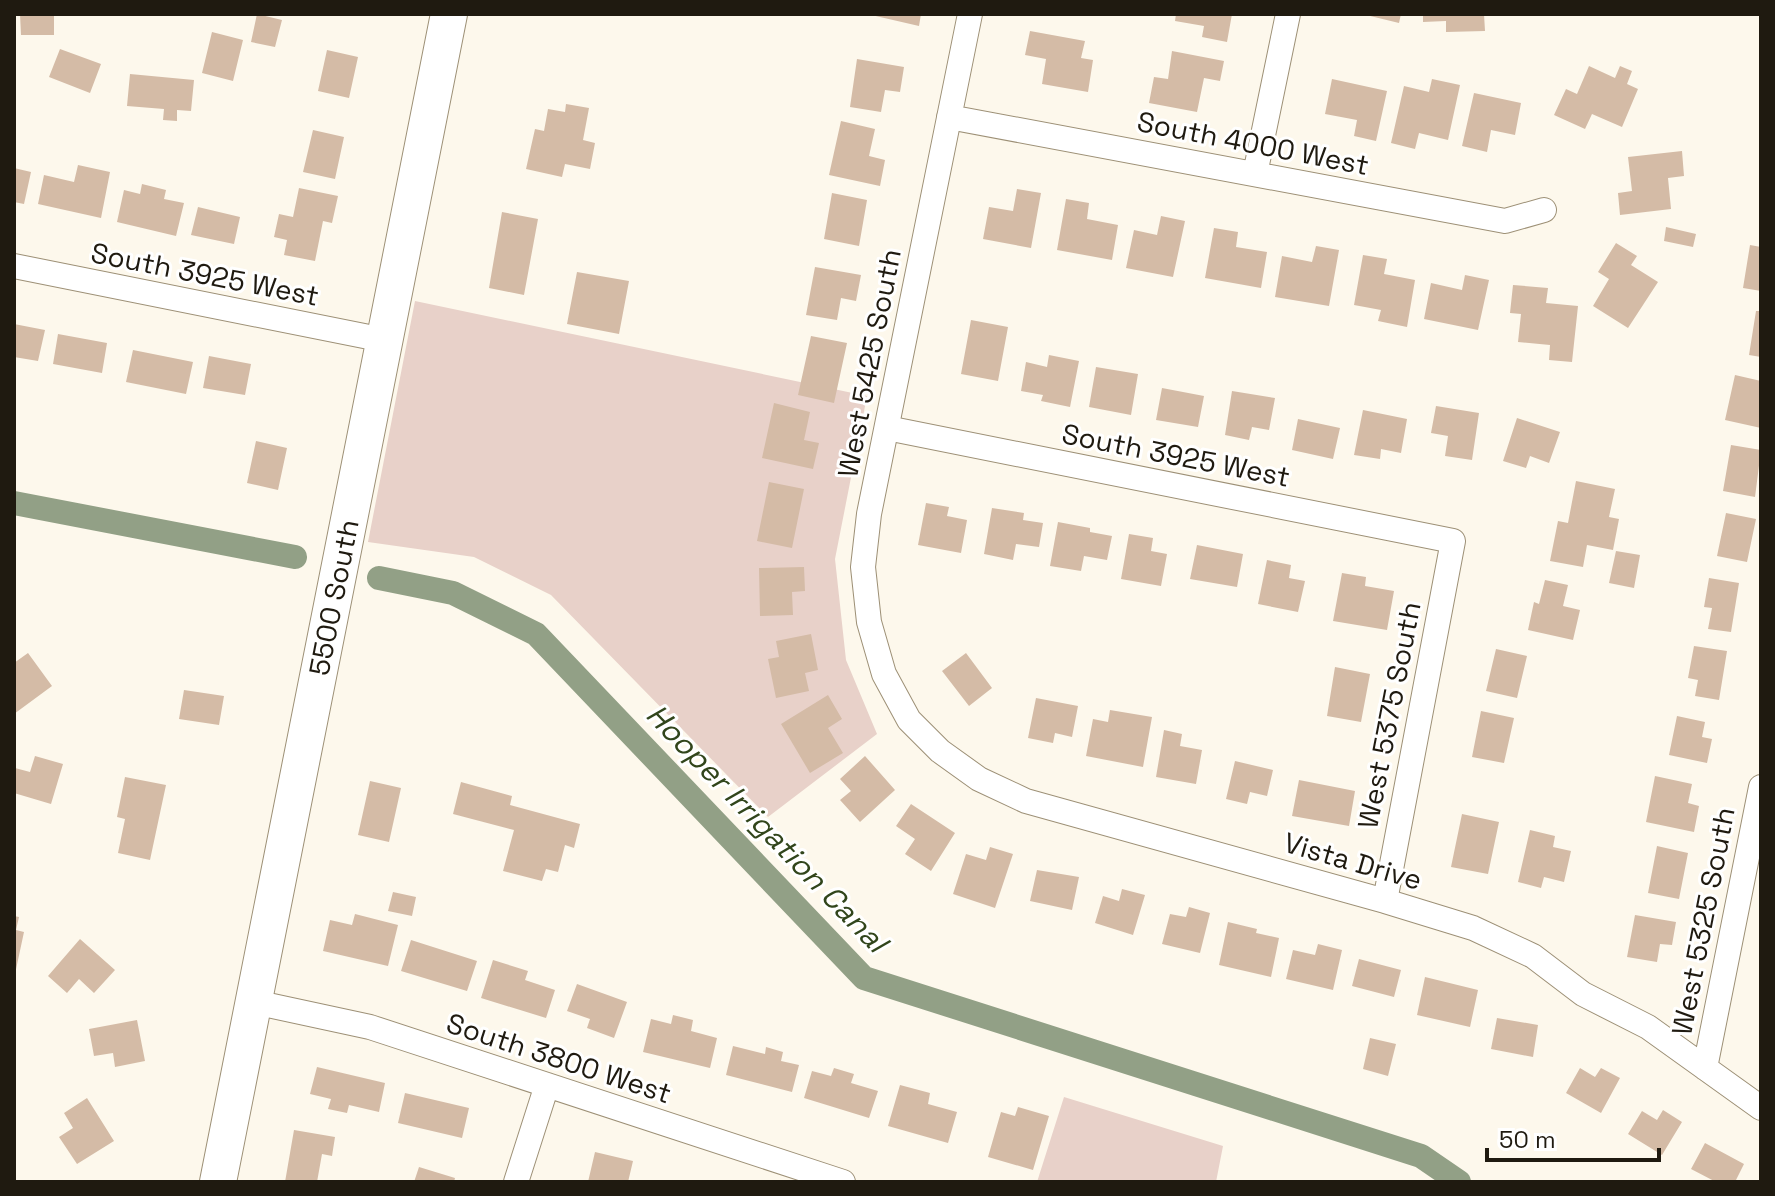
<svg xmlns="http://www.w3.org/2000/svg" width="1775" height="1196" font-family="'Space Grotesk',sans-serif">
	<rect width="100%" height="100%" fill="#fdf8ec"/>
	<path fill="#e8d1c9" d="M415,301l452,95 -32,163 11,101 31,74 -109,83 -217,-222 -77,-38 -106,-15z
		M1064,1097l159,49 -7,36h-179z"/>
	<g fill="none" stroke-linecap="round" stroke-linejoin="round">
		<path stroke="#92a086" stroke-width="24" d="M14,503l281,54
			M379,578l74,15 83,41 328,344 557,178 38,26"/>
	</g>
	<path fill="#d4bba6" d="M20,14h34v21h-33z
		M257,14l25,6 -7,27 -24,-5z
		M867,14h54l-2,12z
		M1176,14h56l-5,28 -25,-5 2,-11 -29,-5z
		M1362,14h39l-2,9z
		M1423,14h61l1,17 -39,1v-11l-23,1z
		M1030,31l55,10 -4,17 12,2 -5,32 -46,-8 4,-25 -21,-4z
		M212,32l31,8 -10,41 -31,-8z
		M60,49l41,15 -11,29 -41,-16z
		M327,50l31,7 -9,41 -31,-7z
		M1172,51l52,10 -4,20 -16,-3 -7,34 -48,-9 5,-26 14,2z
		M857,59l47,8 -4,25 -15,-2 -4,22 -31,-5z
		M1589,66l26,12 5,-12 12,5 -5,13 11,5 -16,38 -30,-13 -7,15 -31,-14 12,-26 11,5z
		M130,74l64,6 -3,31 -14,-1v11l-14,-1 1,-11 -37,-3z
		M1332,79l55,12 -11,50 -22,-5 3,-16 -32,-6z
		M1432,79l28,6 -12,55 -29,-7 -4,16 -24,-6 13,-57 25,6z
		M1474,93l47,10 -6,32 -24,-5 -4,22 -25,-6z
		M566,104l23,4 -6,32 12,3 -5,26 -25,-5 -3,13 -36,-8 9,-40 9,2 4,-22 17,3z
		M841,121l34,8 -6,27 16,4 -5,26 -51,-11z
		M313,130l31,7 -9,42 -32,-7z
		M1682,151l2,25 -16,2 3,31 -51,6 -2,-22 14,-2 -4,-34z
		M78,165l32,7 -9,46 -63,-14 6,-29 30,7z
		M14,168l17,4 -7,32 -10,-2z
		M142,184l24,6 -2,9 20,4 -8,33 -59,-14 7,-32 16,4z
		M299,188l39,8 -6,27 -9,-2 -8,40 -31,-6 3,-15 -13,-3 5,-23 14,3z
		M1017,189l24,4 -10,55 -48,-9 6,-32 24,4z
		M832,193l35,7 -8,46 -35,-7z
		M1066,199l23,4 -2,16 31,6 -6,35 -55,-10z
		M198,207l42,10 -6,27 -43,-9z
		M502,212l36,7 -14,76 -35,-7z
		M1161,216l24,5 -12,56 -47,-9 8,-38 23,5z
		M1666,227l30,7 -3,13 -29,-6z
		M1214,228l24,4 -2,15 31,5 -6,36 -56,-10z
		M1616,243l21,13 -6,9 27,17 -30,46 -35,-22 16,-27 -11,-7z
		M1750,245l11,2v44l-18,-3z
		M1316,246l23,4 -10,56 -54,-9 7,-41 30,6z
		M1363,255l24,4 -3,15 31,6 -8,47 -29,-6 3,-11 -27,-5z
		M815,267l46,8 -5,26 -15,-3 -4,22 -31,-5z
		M577,272l52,9 -10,53 -52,-10z
		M1465,275l24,5 -11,50 -54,-11 7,-36 31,7z
		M1513,285l35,3 -2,15 32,3 -6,56 -23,-2 1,-15 -32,-3 3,-28 -11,-1z
		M1756,311h5v46l-12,-2z
		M971,320l37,7 -10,54 -37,-7z
		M14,324l31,6 -7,31 -24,-4z
		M58,334l49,9 -5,30 -49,-9z
		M811,336l36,7 -13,60 -36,-8z
		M133,350l60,12 -7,32 -60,-12z
		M1049,355l30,6 -9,46 -29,-6 2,-6 -22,-4 5,-29 21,5z
		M209,356l42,8 -6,31 -42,-7z
		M1096,367l42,7 -7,41 -42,-8z
		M1735,375l26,6v47l-36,-8z
		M1162,388l42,8 -6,31 -42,-7z
		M1232,391l43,7 -6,32 -17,-3 -3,13 -24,-5z
		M774,403l36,9 -6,28 15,3 -6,26 -51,-11z
		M1436,406l43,7 -7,47 -27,-4 3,-20 -17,-3z
		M1363,410l44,9 -6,34 -20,-4 -1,10 -26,-4z
		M1517,418l43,14 -11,31 -19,-7 -4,12 -23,-7z
		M1298,419l42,9 -7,31 -41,-9z
		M256,441l31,7 -9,42 -31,-7z
		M1731,445l30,5 -6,47 -32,-6z
		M1576,481l39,8 -6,28 10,2 -6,31 -26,-5 -4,22 -33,-6 8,-40 10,2z
		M769,482l35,7 -12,59 -35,-7z
		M926,503l23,4 -2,9 20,4 -6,33 -43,-8z
		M992,508l32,5 -1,7 20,3 -4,24 -23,-3 -3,16 -29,-6z
		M1726,513l30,6 -9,43 -30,-6z
		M1058,522l32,6v4l22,4 -5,24 -23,-4 -3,15 -31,-5z
		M1129,534l24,4 -2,13 16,3 -6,32 -40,-7z
		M1197,545l46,9 -6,33 -47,-8z
		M1616,551l24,4 -6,33 -25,-5z
		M1267,560l24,5 -2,13 16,3 -7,31 -40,-8z
		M804,567l1,24 -13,1 1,23 -33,1 -1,-48z
		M1342,573l24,4 -1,9 29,5 -7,39 -54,-9z
		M1709,578l30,5 -8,49 -23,-3 4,-21 -8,-1z
		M1545,580l23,5 -5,21 17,4 -7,30 -45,-10 6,-28 5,2z
		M811,634l7,36 -13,3 4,18 -33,7 -8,-39 11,-2 -3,-16z
		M1694,646l33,5 -8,49 -24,-4 3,-16 -10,-2z
		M1496,649l31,7 -10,42 -31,-7z
		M28,653l24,33 -38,28v-51z
		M966,653l26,35 -23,18 -27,-35z
		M1335,667l35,7 -9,48 -34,-6z
		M184,690l40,6 -5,29 -40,-6z
		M828,695l14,24 -14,9 15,25 -33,20 -29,-49z
		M1036,698l42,8 -6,31 -17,-4 -2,10 -25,-5z
		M1110,710l42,7 -9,50 -57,-11 7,-37 15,3z
		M1481,711l33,7 -10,45 -32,-6z
		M1677,716l28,6 -3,15 10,2 -5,24 -38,-8z
		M1164,730l18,4 -2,12 22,4 -6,34 -40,-7z
		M35,756l28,8 -12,40 -37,-11 1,-25 15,4z
		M865,756l30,34 -35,32 -20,-22 11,-9 -11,-12z
		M1235,761l38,9 -6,26 -17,-4 -3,12 -21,-5z
		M1655,776l37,8 -4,19 11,3 -5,26 -48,-10z
		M125,777l41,8 -16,75 -32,-7 7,-34 -8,-2z
		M1299,780l56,11 -6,35 -57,-10z
		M370,781l31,7 -12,54 -31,-7z
		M461,782l51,14 -2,9 70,19 -6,24 -9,-3 -7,27 -12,-3 -4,12 -39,-10 11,-41 -61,-16z
		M911,804l44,29 -24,38 -26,-17 10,-15 -19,-13z
		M1462,814l37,8 -11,52 -37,-7z
		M1530,830l25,6 -2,11 18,4 -7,31 -20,-5 -3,11 -23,-6z
		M1657,846l31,7 -9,46 -31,-6z
		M990,847l23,7 -18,54 -42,-14 13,-40 20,6z
		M1037,870l42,7 -7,33 -42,-9z
		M1122,889l23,6 -12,40 -38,-12 8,-27 16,5z
		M393,892l23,5 -4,19 -24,-5z
		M1189,907l21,6 -10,40 -38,-9 8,-30 16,3z
		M355,914l43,11 -10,41 -65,-15 7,-31 22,5z
		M1635,915l41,7 -4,23 -12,-1 -3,18 -30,-5z
		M14,916l5,1 -3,13 8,2 -9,42z
		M1228,922l29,7 -1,4 23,5 -8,39 -52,-12z
		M80,939l35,31 -21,23 -15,-14 -12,14 -19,-17z
		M411,940l66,21 -10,30 -66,-20z
		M1318,944l24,6 -9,40 -47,-11 7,-29 22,5z
		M1359,959l42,11 -7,27 -42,-11z
		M493,960l35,11 -3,9 30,10 -9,28 -65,-20z
		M1425,977l53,13 -8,37 -53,-12z
		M577,984l50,18 -13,36 -27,-10 3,-9 -23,-8z
		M673,1015l20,5 -2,11 26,7 -7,30 -67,-16 8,-33 20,5z
		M1497,1018l41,7 -5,32 -42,-8z
		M137,1020l8,41 -30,6 -2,-14 -19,3 -5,-27z
		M1370,1038l26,6 -8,32 -25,-7z
		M733,1046l32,8 1,-7 17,5 -2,9 18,4 -7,27 -66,-17z
		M317,1067l68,16 -6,29 -30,-7 -2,8 -19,-4 3,-10 -21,-5z
		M834,1068l20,6 -3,9 27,8 -9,27 -65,-20 8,-27 19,5z
		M1580,1068l15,9 6,-9 19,10 -19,35 -35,-20z
		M900,1085l30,8 -2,11 29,8 -9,31 -60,-17z
		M405,1093l64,15 -7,30 -64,-15z
		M87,1098l27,43 -37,23 -18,-27 14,-9 -9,-15z
		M1018,1107l31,9 -16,54 -45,-13 13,-45 14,4z
		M1663,1110l19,12 -20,33 -34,-21 14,-23 15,9z
		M294,1130l41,7 -3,19 -10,-2 -5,28h-32z
		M1705,1143l39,21 -9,18h-19l-25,-13z
		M595,1152l38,9 -5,21h-40z
		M419,1167l36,11 -1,4h-40z"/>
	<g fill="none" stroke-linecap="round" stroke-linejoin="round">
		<defs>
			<path id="minor" d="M970,14l-101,500 -6,53 6,55 15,52 25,46 31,31 39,28 47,22 359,100 88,27 60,28 50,38 65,33 113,81
				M949,117l556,104 39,-11
				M1255,174l33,-160
				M14,266l370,74
				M887,428l566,113 -68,360
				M254,1002l116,25 473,155
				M1705,1068l56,-281
				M516,1182l31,-97"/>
			<g id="secondary">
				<path id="s1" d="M218,1182l231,-1168"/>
			</g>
		</defs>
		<use href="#minor" stroke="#9d9076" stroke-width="26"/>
		<use href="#secondary" stroke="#9d9076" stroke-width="38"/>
		<use href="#minor" stroke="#fff" stroke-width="24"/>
		<use href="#secondary" stroke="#fff" stroke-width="36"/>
	</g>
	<g text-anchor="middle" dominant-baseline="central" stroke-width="6" stroke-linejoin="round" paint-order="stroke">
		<g font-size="28" fill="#1f1a10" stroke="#fff">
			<text transform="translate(1253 143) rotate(11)">South 4000 West</text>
			<text transform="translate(205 274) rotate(11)">South 3925 West</text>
			<text transform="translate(869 363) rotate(-79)">West 5425 South</text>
			<text transform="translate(1176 455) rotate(11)">South 3925 West</text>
			<text stroke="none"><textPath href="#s1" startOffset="596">5500 South</textPath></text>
			<text transform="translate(1389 715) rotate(-79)">West 5375 South</text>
			<text transform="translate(1353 861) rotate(16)">Vista Drive</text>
			<text transform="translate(1703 921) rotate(-79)">West 5325 South</text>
			<text transform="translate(559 1058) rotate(18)">South 3800 West</text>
		</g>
		<g font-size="30" font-style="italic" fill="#31451b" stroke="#fff">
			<text transform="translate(767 828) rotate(46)">Hooper Irrigation Canal</text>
		</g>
	</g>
	<rect width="1775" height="1196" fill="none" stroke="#1f1a10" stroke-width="32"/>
	<path d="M1487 1148v12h172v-12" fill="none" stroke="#1f1a10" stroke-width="4"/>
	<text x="1499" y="1148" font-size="24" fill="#1f1a10" stroke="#ffffff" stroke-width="6" paint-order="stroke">50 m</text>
</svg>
